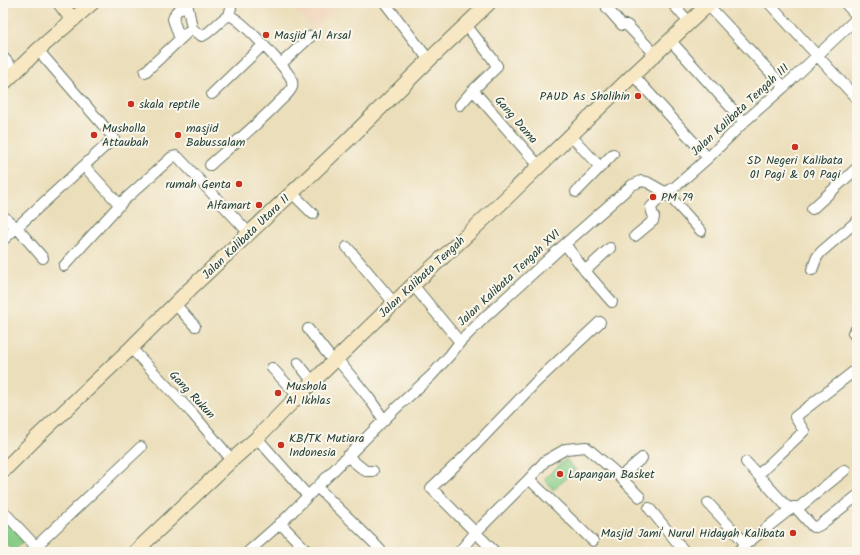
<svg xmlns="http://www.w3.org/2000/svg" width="860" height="555" font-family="Kalam,sans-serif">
	<rect width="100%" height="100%" fill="#fbf7ec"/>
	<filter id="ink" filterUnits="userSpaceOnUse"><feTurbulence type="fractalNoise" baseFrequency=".025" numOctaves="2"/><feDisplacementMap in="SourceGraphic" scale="8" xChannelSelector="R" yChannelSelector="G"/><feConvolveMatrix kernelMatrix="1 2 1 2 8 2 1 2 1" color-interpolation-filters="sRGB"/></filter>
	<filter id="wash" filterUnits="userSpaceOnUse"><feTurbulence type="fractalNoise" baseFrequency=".012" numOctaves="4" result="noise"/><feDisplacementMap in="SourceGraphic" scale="16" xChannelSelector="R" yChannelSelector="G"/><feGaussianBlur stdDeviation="0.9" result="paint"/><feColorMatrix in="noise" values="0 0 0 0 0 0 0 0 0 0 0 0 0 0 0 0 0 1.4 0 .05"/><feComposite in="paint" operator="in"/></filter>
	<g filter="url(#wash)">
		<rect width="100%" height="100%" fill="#ebdeba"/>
		<path fill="#f0d5bc" d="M290,3h52l-29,26z"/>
		<path fill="#87cc86" stroke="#53845d" d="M566,459l10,11 -23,20 -9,-11z
			M3,516l23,23 -13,12 -10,-10z"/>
	</g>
	<g filter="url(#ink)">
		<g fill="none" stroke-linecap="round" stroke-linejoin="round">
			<defs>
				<path id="street" d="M187,3l5,25 5,5 5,3c9,-3 20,-19 27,-20 10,-1 56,52 62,62 1,3 2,6 1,9 -2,6 -9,11 -14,16 -21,22 -45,41 -68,62
					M385,3l44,57
					M672,3l17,19
					M769,3l88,96
					M845,3l12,13
					M708,5l76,82
					M607,8l15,17h5l28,29
					M229,16l3,-13
					M180,39l-7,-20 3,-7 11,-9
					M670,40l74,82
					M3,57l12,14
					M281,64l30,-28
					M145,72l47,-44
					M633,75l75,83
					M473,90l66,76
					M212,94l51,-49
					M460,105l13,-15 22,-21 2,-3 -5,-8 -26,-33
					M571,136l29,31
					M84,166l36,39
					M576,192l37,-38
					M292,193l21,21
					M812,209l45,-41
					M3,216l14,12 26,30
					M635,236l18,-15 1,-4 -2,-5 -1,-5 15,-15 35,39
					M3,240l111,-102 -76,-88
					M565,244l20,27 27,31
					M347,247l47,56
					M64,266l58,-64 50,-45 4,-1 3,2 70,75
					M812,270l5,-13 4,-5 36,-31
					M585,271l25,-23
					M413,285l47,57
					M175,304l20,22
					M857,328l-4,5 4,5
					M308,329l26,33
					M131,348l61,65 40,47
					M337,359l32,39 15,22
					M298,363l15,19
					M272,368l26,28
					M257,438l51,58
					M347,456l16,13 3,2h7
					M746,462l44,48
					M758,475l46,-44 -9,-14 62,-48
					M620,477l22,-19
					M529,479l64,62
					M317,487l55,54 10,11
					M708,503l38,41
					M649,508l36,44
					M797,509l48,-39
					M3,511l38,41
					M280,523l28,29
					M30,552l111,-105
					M248,552l35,-31 113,-113 35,-32 19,-21 10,-13 26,-26 79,-72 50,-44 17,-15 5,-2 4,-2 6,1 16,9 3,1 9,-5 33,-29 36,-36 40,-35 73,-69
					M459,552l16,-19 54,-54 16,-18 21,-12 20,-2 27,23 27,27
					M495,552l-64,-64 30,-28 76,-79 63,-59
					M738,552l8,-8 47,-37h2l2,2 16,18h3l4,-2 37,-29"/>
				<path id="secondary" d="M60,3l13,17
					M3,84l35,-34 54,-47
					M3,471l33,-33 95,-90 59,-59 158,-149 81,-80 60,-57
					M135,552l97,-92 25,-22 41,-42 115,-111 84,-78 136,-132 77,-72"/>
			</defs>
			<use href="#street" stroke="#667563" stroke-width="12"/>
			<use href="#secondary" stroke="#667563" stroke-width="16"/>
			<use href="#street" stroke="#fff" stroke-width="10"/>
			<use href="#secondary" stroke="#f7e8c3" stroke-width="14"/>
		</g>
	</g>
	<g fill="#c8321e" stroke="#fbf7ec" stroke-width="1.5">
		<circle cx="266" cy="35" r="4"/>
		<circle cx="638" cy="96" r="4"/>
		<circle cx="131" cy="104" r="4"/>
		<circle cx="94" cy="135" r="4"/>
		<circle cx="178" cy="135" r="4"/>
		<circle cx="795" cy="147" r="4"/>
		<circle cx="239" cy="184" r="4"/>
		<circle cx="653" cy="197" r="4"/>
		<circle cx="259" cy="205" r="4"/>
		<circle cx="278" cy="393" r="4"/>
		<circle cx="281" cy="445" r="4"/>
		<circle cx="560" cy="474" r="4"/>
		<circle cx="793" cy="533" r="4"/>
	</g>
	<g text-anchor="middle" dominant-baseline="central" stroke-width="4" stroke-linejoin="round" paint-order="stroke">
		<g font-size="12" fill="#1f3d34" stroke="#fbf7ec" text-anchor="start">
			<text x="274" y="35">Masjid Al Arsal</text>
			<text x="630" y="96" text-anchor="end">PAUD As Sholihin</text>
			<text x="139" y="104">skala reptile</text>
			<text x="102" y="128">Musholla<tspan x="102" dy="14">Attaubah</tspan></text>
			<text x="186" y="128">masjid<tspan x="186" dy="14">Babussalam</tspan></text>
			<text x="795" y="160" text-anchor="middle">SD Negeri Kalibata<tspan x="795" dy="14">01 Pagi &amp; 09 Pagi</tspan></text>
			<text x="231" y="184" text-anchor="end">rumah Genta</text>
			<text x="661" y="197">PM 79</text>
			<text x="251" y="205" text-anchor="end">Alfamart</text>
			<text x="286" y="386">Mushola<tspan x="286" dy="14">Al Ikhlas</tspan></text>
			<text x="289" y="438">KB/TK Mutiara<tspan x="289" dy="14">Indonesia</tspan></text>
			<text x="568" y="474">Lapangan Basket</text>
			<text x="785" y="533" text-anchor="end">Masjid Jami' Nurul Hidayah Kalibata</text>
		</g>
		<g font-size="12" fill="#1f3d34" stroke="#fbf7ec">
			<text transform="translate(740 110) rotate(-43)">Jalan Kalibata Tengah III</text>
			<text transform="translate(516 120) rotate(49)">Gang Dama</text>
			<text transform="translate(246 237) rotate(-44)">Jalan Kalibata Utara II</text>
			<text transform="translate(422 277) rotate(-43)">Jalan Kalibata Tengah</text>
			<text transform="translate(509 278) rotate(-43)">Jalan Kalibata Tengah XVI</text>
			<text transform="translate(192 395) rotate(47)">Gang Rukun</text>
		</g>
	</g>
	<rect width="860" height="555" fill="none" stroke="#fbf7ec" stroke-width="16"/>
</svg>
